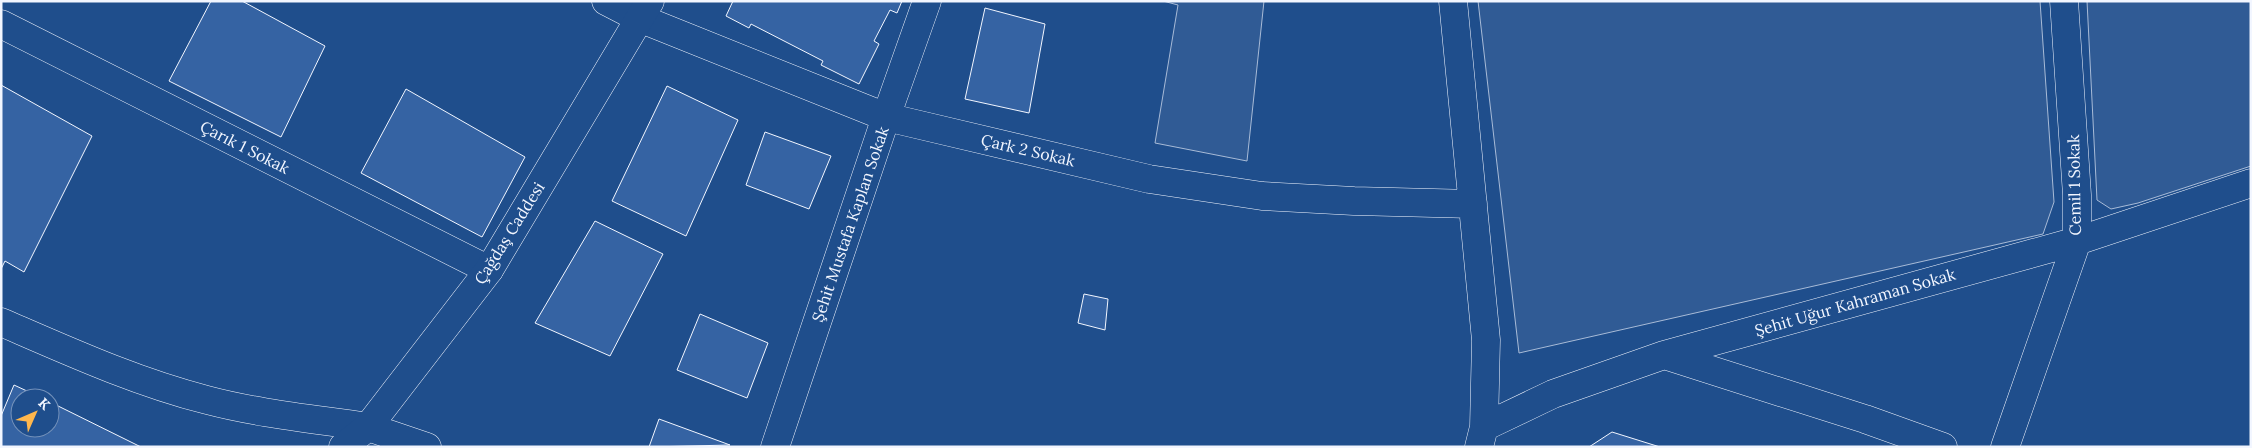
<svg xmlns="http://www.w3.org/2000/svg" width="2252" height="448" font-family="Lora,serif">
	<rect width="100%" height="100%" fill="#1f4e8c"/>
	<path fill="#305b95" stroke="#a8bbd7" d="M1163,1h101l-17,160 -92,-18 23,-138z
		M1478,1h562l14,201 -11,32 -524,119z
		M2087,1h164v165l-113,37 -27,6 -14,-9z"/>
	<path fill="#3563a3" stroke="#f2f6ff" d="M211,1h31l83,45 -44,91 -112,-56z
		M733,1h169l-5,12 -7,-3 -16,31 5,3 -20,40 -38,-19 2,-4 -72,-37 -2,4 -23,-12z
		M985,8l60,16 -16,89 -64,-14z
		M1,85l91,51 -68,136 -19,-11 -4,8z
		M667,86l71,34 -52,116 -74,-35z
		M406,89l119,68 -43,80 -121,-64z
		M765,132l66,24 -22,53 -63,-24z
		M595,221l68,33 -53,102 -75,-33z
		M1084,294l24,5 -3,31 -27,-7z
		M700,314l68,29 -21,55 -70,-28z
		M14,385l28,13h-22v30h30v-26l91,45h-140v-31z
		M659,419l71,26 -81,2z
		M1612,432l48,15h-71z"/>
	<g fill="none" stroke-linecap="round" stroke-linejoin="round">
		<defs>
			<path id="minor" d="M606,1l33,17 247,99 263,62 113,17 92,5 119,3
				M1453,1l33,339 -2,87
				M1,24l488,246
				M1,322c67,29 135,60 206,78 53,14 108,19 161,27
				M1664,355l201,64 78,28
				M775,447l111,-330 41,-116
				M1479,447l5,-20 69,-33 111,-39 413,-114 174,-58
				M2005,447l72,-206v-46l-13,-194"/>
			<path id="tertiary" d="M368,427l59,20
				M343,447l25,-20 121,-157 161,-269"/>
		</defs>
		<use href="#minor" stroke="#f2f6ff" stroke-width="29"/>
		<use href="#tertiary" stroke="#f2f6ff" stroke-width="29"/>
		<use href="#minor" stroke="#1f4e8c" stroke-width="28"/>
		<use href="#tertiary" stroke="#1f4e8c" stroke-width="28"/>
	</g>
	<g text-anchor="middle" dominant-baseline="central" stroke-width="4" stroke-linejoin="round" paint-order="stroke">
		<g font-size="16" fill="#f2f6ff" stroke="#1f4e8c">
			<text transform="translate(245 147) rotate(27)">Çarık 1 Sokak</text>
			<text transform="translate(1028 150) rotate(13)">Çark 2 Sokak</text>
			<text transform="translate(2074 185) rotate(-91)">Cemil 1 Sokak</text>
			<text transform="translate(850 224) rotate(-71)">Şehit Mustafa Kaplan Sokak</text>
			<text transform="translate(509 233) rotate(-58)">Çağdaş Caddesi</text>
			<text transform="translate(1855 302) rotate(-16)">Şehit Uğur Kahraman Sokak</text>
		</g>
	</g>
	<rect width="2252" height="448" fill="none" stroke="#f2f6ff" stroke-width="5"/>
	<g transform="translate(35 413) rotate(45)"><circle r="24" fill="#1f4e8c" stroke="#7391ba"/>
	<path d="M0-4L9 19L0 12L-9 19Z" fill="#ffb74d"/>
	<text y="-8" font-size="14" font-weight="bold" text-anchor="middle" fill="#f2f6ff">K</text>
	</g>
</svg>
